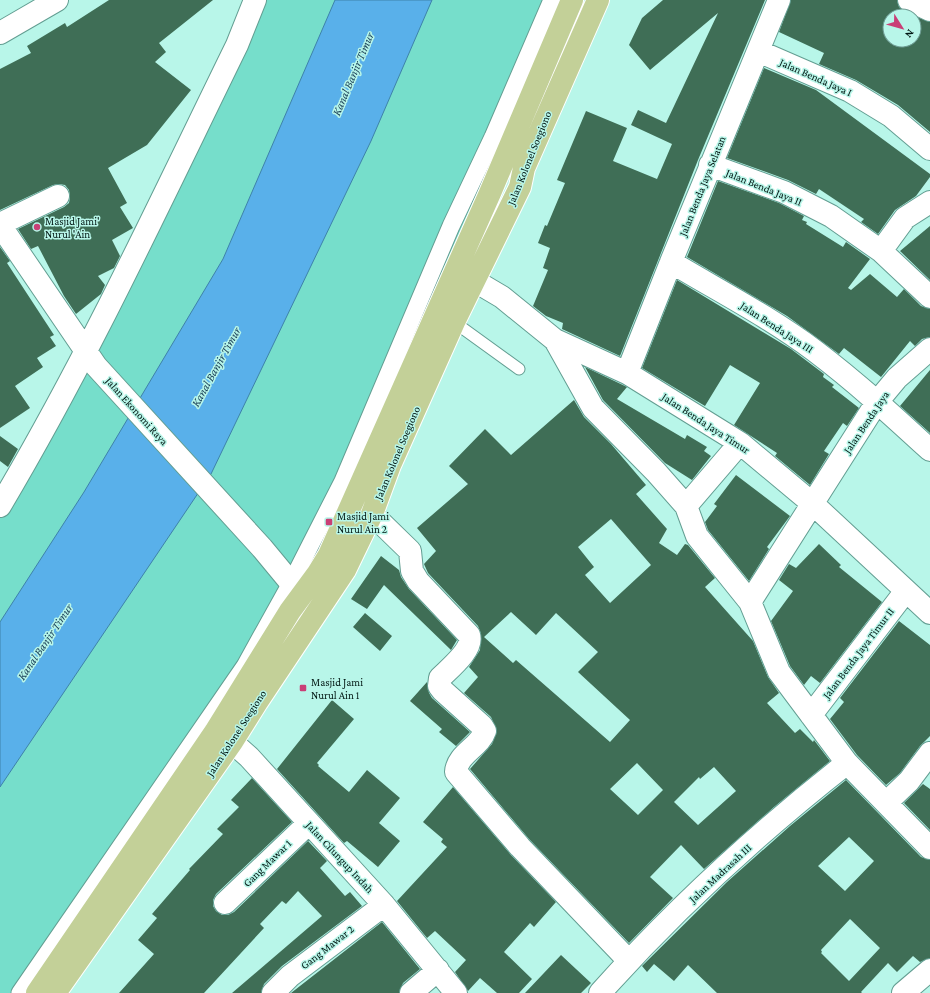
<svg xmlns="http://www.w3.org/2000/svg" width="930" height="993" font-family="'Crimson Pro',serif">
	<rect width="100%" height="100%" fill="#b8f6e9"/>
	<path fill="#76decb" d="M255,0h317l-219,499 -316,494h-37v-500z"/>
	<path fill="#59b0ea" stroke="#3e82a9" d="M335,0h97l-61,141 -160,333 -211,313v-165l84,-130 139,-233z"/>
	<path fill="#3f6e56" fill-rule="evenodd" d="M109,0h104l-54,43 7,9 -11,10 36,28 -44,55 -39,23 19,35 -7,4 13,21 -21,12 8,16 -6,12 -16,8 7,9 -4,9 -25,20 -12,-18 -26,-50 -7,3 -13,-20 46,-22 5,-4 1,-6 -1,-7 -4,-5 -6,-1 -6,1 -53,25v-141l31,-16 -4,-7 38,-23 2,4z
		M663,0h102l-67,160 -78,196 -58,-27 1,-6 -17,-7 -13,-10 15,-36 -5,-2 7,-20 -12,-5 7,-18 2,1 18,-43 -8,-3 29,-69 41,17 -14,33 44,18 15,-35 -41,-19 7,-15 28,13 52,-110 -68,57 -21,-25 13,-27z
		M791,0h106l2,7 15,9h-24v24h24v-24l16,6v110l-32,-27 -42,-25 -37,-16 5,-11 -45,-21z
		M764,68l52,22 114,84v3l-14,19 -21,14 -17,24 -17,-12 3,-3 -45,-30 -3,5 -28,-14 -61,-22z
		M718,181l61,22 25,13 -2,4 5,2 -1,2 37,23 3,-5 24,17 -22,29 3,2 19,-16 27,23 7,-8 17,17 9,3v28l-8,2 -7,7 -5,-5 -29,36 -37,-29 -5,6 -52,-38 -100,-59z
		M930,226v54l-30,-29z
		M0,247l10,14 -3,2 47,72 -4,2 6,9 -19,12 6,9 -28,19 15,22 -30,20z
		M677,280l114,69 33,25 -1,3 11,8 -2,2 27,21 -12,18 -4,-3 -19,28 5,3 -19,31 -35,-29 2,-3 -43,-28 26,-42 -30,-18 -25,41 -63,-38z
		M585,367l42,20 -10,12 68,40 2,-4 20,12 -3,4 7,5 -19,24 -27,-17 -62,-63z
		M930,370v63l-30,-27z
		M574,400l10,17 27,27 35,41 -10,9 31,35 -8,14 18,12 8,-11 3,1 27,33 -10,9 48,54 15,36 11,16 -12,10 28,30 5,-4 13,13 1,-2 16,21 -56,46 -70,62 -23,-24 -31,32 23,21 -44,45 -100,-104 -59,-70 22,-25 5,-13 -6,-14 -27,-24 14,-16 -9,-10 11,-17 1,-16 -3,-8 -50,-53 -4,-9 12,-13 -19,-23 51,-44 -19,-18 36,-37 26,26zM611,519l40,46 -41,38 -25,-28 9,-8 -16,-20zM511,612l25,23 20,-22 42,39 -20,20 52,48 -20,22 -94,-82 -3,3 -29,-26zM637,763l26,27 -25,25 -28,-26zM714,767l22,24 -38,34 -24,-23 25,-25 1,2z
		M0,436l18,13 -10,18 -8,-6z
		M736,475l54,41 -23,31 2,2 -20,32 -41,-51 -3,-8 12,-16 -3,-2z
		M819,544l22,21 -2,2 43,35 -62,81 -9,-7 -7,9 -14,-19 -19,-45 22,-30 -14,-11 10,-16 7,4z
		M381,556l18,14 2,7 8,12 48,51 -6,10 -67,-65 -17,24 -16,-10z
		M365,613l27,23 -12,15 -27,-24z
		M899,621l31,24v91l-10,10 -20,27 -14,12 -29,-30 -27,-36 14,-17 -4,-4z
		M427,682l2,11 3,5 38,34 -14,14 -17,-14 3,-3 -32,-28z
		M332,700l22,19 -37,44 2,2 -1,1 31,26 18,-22 33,28 -21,25 21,18 -22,26 -31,-26 -3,2 -67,-74z
		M252,778l40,44 -76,72 -3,6v6l3,5 6,4h6l6,-3 74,-71 19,20 -7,7 25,28 5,-4 12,14 -80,60 -18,18 -3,9h-29l90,-77 -24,-25 -12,13 -4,-3 -22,23 4,4 -60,65h-85l35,-39 -16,-14 19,-22 -5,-4 38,-44 -1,-1 34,-35 -6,-5 22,-22 -8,-7z
		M846,780l75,77 9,3v98l-10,4 -7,-6 -16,16 -9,-9 -27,29 1,1h-145l-29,-28 -14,16 -20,-17 -7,8 -5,-6 85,-84 63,-56zM849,837l25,24 -29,30 -27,-25zM850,919l30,29 -31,33 -28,-28 1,-1 -1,-2z
		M923,784l7,5v41l-26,-27z
		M453,787l58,68 45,47 -22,25 -4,-4 -26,29 28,27 -13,14h-22l-17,-15 -12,13 -13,-19 11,-12 -31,-29 -8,7 -30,-37 50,-54 -6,-5 2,-3 -20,-17z
		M382,922l38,47 -17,14 -4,10h-108z
		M561,955l30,28 -10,10h-56z"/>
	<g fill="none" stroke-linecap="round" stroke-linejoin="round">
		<defs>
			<path id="service" d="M454,322l65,47"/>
			<path id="pedestrian" d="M20,993l225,-327 46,-83 52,-102 108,-255 42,-89 59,-137"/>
			<path id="minor" d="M909,0l21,10
				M758,51l92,40 41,25 39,33
				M710,165l74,27 47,24 50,35 49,46
				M0,224l58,-28
				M0,225l96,141 166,182 29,35
				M881,251l24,-33 25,-16
				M671,262c48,29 99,55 144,89 41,31 78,65 115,99
				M458,271l44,26 53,43 72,33 113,70 73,61 117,109
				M555,340l38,68 63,64 30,34 11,30 53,66 29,70 68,91 83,85
				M627,373l44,-111 108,-262
				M0,506c88,-148 161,-306 237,-461l18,-45
				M686,506l54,-63
				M372,514l38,37 2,20 6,10 51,54c5,14 -19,33 -29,43l-1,8 3,4 40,36 3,5c-5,16 -28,23 -29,41l64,75 109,114
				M750,602l127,-200 20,-24 33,-29
				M811,715l94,-123
				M216,733l16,9 17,15 135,148 72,88
				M886,803l23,-22 21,-28
				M225,903l84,-80
				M273,993l17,-17 94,-71
				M411,993l27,-23
				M600,993c75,-84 159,-161 247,-230
				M903,993l27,-23"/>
			<path id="tertiary" d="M0,33l57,-33"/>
			<path id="primary" d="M37,993l178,-261 75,-121 28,-38 11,-18 161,-362 82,-193
				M55,993l177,-251 25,-40 88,-132 27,-56 18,-49 64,-143 66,-135 4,-19 74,-168"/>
		</defs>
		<use href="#service" stroke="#639e92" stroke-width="13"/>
		<use href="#pedestrian" stroke="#639e92" stroke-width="19"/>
		<use href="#minor" stroke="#639e92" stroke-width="24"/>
		<use href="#tertiary" stroke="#639e92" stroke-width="24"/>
		<use href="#primary" stroke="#fff" stroke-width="24"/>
		<use href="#service" stroke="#fff" stroke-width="11"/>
		<use href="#pedestrian" stroke="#fff" stroke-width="17"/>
		<use href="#minor" stroke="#fff" stroke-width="22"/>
		<use href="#tertiary" stroke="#fff" stroke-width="22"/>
		<use href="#primary" stroke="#c3d098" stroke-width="22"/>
	</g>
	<g fill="#c93f76" stroke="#b8f6e9" stroke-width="1.5">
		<circle cx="37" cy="227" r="4"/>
		<rect x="325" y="518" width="8" height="8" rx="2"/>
		<rect x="299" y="684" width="8" height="8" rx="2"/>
	</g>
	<g text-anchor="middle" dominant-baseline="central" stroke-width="3" stroke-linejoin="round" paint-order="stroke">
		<g font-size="11" fill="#001612" stroke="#b8f6e9">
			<text transform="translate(816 77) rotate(24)">Jalan Benda Jaya I</text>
			<text transform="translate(529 158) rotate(-68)">Jalan Kolonel Soegiono</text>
			<text transform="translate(702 186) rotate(-68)">Jalan Benda Jaya Selatan</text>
			<text transform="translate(764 187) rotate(22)">Jalan Benda Jaya II</text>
			<text transform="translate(777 327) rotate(33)">Jalan Benda Jaya III</text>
			<text transform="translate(137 411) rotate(48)">Jalan Ekonomi Raya</text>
			<text transform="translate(866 422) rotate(-56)">Jalan Benda Jaya</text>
			<text transform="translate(706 423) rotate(33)">Jalan Benda Jaya Timur</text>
			<text transform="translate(397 453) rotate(-67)">Jalan Kolonel Soegiono</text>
			<text transform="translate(858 653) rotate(-53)">Jalan Benda Jaya Timur II</text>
			<text transform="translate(236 733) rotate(-57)">Jalan Kolonel Soegiono</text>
			<text transform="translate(340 857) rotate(47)">Jalan Cilungup Indah</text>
			<text transform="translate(267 863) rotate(-44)">Gang Mawar 1</text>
			<text transform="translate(720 873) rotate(-43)">Jalan Madrasah III</text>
			<text transform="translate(327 947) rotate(-38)">Gang Mawar 2</text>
		</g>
		<g font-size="11" fill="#001612" stroke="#b8f6e9" text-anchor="start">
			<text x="45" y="221">Masjid Jami'<tspan x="45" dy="13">Nurul 'Ain</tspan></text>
			<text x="337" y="516">Masjid Jami<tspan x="337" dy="13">Nurul Ain 2</tspan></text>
			<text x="311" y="682">Masjid Jami<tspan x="311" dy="13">Nurul Ain 1</tspan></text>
		</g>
		<g font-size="12" font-style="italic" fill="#1d425a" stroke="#b8f6e9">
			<text transform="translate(353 74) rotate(-67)">Kanal Banjir Timur</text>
			<text transform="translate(216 367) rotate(-61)">Kanal Banjir Timur</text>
			<text transform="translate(45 642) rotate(-56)">Kanal Banjir Timur</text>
		</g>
	</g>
	<g transform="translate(902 28) rotate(127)"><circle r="19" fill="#b8f6e9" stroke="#6e9c93"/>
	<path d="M0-3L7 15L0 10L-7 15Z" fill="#c93f76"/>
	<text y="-6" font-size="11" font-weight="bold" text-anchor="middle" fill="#001612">N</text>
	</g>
</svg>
